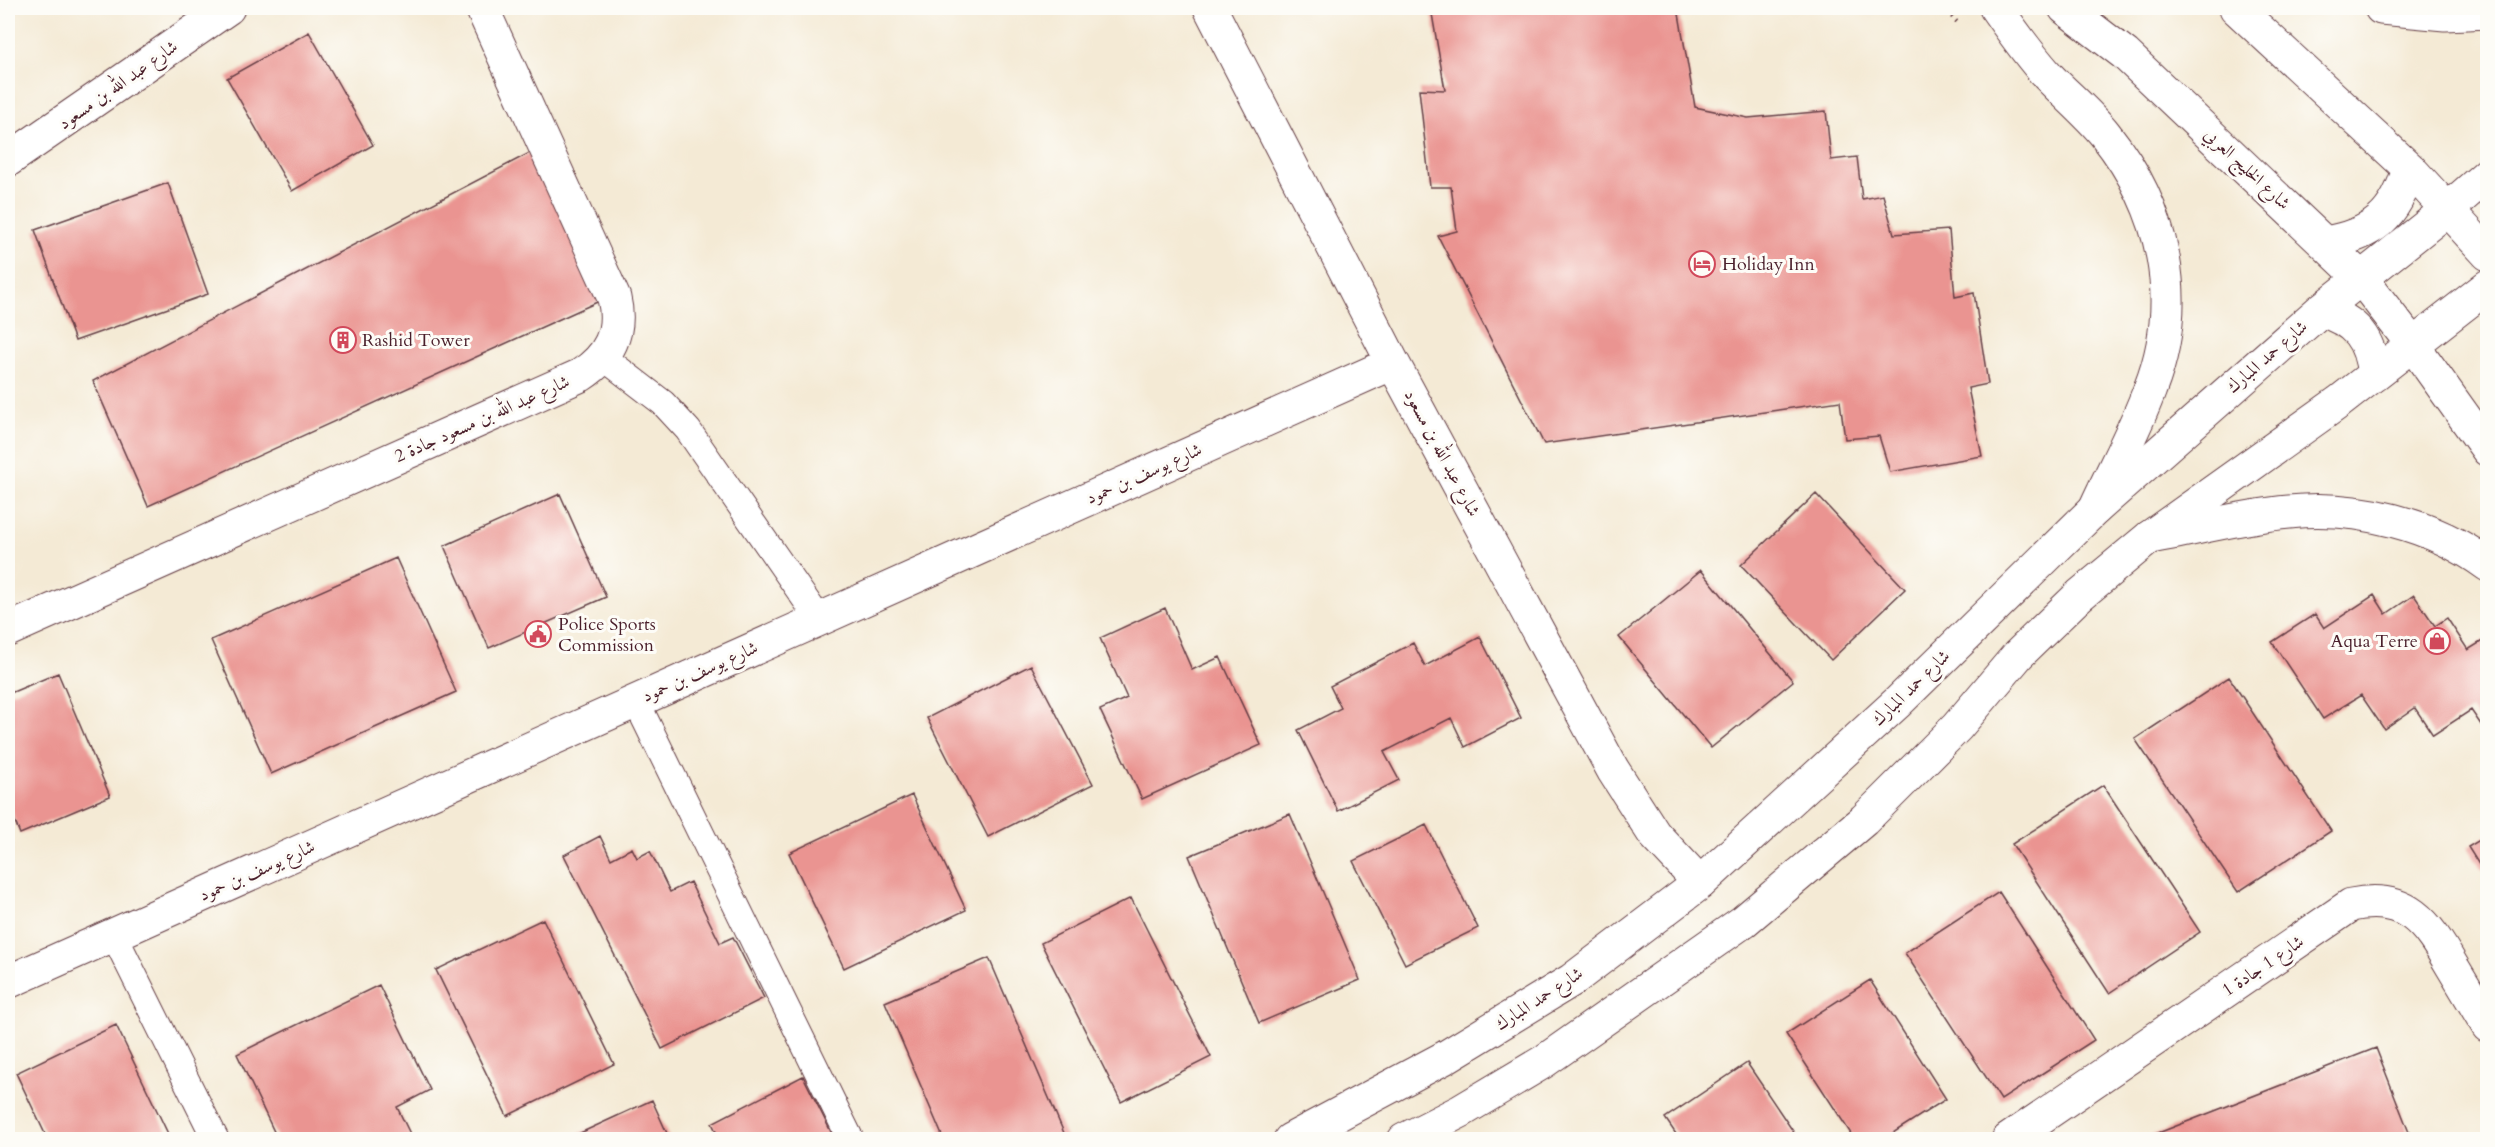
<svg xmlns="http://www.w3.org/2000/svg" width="2495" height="1147" font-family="Cardo,Amiri,serif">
	<rect width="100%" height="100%" fill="#fdfcf7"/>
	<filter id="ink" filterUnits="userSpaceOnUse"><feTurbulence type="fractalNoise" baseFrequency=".0167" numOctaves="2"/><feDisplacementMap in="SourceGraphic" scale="12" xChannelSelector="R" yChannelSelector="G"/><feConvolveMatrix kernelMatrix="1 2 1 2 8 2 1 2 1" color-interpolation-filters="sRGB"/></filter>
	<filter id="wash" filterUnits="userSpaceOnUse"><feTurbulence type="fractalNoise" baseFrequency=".008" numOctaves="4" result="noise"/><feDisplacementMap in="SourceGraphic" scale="24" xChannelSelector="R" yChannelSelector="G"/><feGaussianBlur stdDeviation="1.35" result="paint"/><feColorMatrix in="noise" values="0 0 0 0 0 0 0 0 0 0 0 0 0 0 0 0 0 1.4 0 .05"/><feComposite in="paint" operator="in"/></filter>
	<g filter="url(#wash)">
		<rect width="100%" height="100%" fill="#f4ead5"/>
		<g id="blocks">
			<path fill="#ea9491" d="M1431,8h247l17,99 53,11 78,-7 5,49 26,-3 5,42 21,-4 11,39 55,-4 6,67 19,-4 14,91 -20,4 14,68 -92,16 -11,-36 -34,3 -5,-38 -296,43 -106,-208 19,-5 -6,-44h-21l-11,-98 26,1z
				M309,32l64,113 -81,46 -65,-113z
				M543,146l63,152 -458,208 -55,-125z
				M168,183l40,111 -133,47 -40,-111z
				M560,494l46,103 -117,51 -45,-102z
				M1816,494l89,95 -74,71 -90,-95z
				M396,558l60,134 -185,82 -60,-134z
				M1701,570l92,111 -82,67 -92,-111z
				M2374,595l12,19 28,-19 21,31 12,-8 21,32 16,-10 4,5v90l-17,-25 -38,25 -18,-27 -31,21 -23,-34 -38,24 -51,-77 43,-28 9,14z
				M1165,608l27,62 28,-13 41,88 -119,54 -42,-89 27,-12 -27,-60z
				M1480,637l41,81 -56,29 -14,-29 -67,34 15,28 -61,31 -40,-81 43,-22 -11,-22 83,-43 12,23z
				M1031,665l62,119 -105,53 -61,-119z
				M58,673l52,123 -90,38 -12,-30v-110z
				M2229,677l102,154 -93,61 -103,-153z
				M2103,785l97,147 -91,61 -97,-149z
				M912,795l54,115 -122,58 -55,-115z
				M1290,814l70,166 -101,43 -70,-167z
				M1426,825l52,103 -73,36 -52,-103z
				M2488,835v44l-20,-32z
				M600,836l11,23 21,-11 5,10 13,-7 20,41 20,-10 30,61 13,-6 31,61 -102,51 -98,-194z
				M1999,892l95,148 -93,60 -96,-147z
				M1131,898l80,159 -90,45 -80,-159z
				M543,919l71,145 -107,52 -71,-146z
				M989,958l78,182h-123l-59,-138z
				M1870,980l76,119 -64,41h-27l-69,-106z
				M379,985l51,105 -33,17 16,33h-135l-41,-86z
				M116,1025l55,115h-123l-32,-67z
				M2376,1048l36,92h-263l-1,-3z
				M1747,1063l52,77h-119l-15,-22z
				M803,1076l32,64h-115l-8,-17z
				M652,1100l18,40h-105z"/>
		</g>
	</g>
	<g filter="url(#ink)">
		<use href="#blocks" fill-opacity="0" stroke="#643d44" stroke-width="1.5"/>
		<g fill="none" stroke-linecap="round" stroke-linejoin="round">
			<defs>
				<path id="lane" d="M603,357l60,46 25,27 131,189
					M636,701l215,439
					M114,935l102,205"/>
				<path id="street" d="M1210,8l183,355 220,407 41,64 46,49
					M8,160l220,-152
					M8,630l573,-255c28,-18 41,-43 33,-77l-132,-290
					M8,982l1385,-619
					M2008,1140l343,-235c56,-12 76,18 101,61 12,20 24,40 36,60"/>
				<path id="secondary" d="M2321,310c35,11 49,29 53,65
					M1290,1140l154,-82 128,-78 128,-97 198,-181 197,-193 226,-199 126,-100 41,-36
					M1404,1140l57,-29 82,-49 201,-141 120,-101 93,-93 61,-72 62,-60 70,-58 189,-135 149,-116"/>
				<path id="primary" d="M1996,8c16,23 33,47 52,68 19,20 41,38 57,58 59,74 80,166 45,255 -15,41 -37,80 -55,120
					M2065,8l60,46 236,224 52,67 75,105
					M2236,8l173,160 79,86
					M2381,8l64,6 43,-2
					M2325,243c48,-8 71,-27 84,-75
					M2150,537c46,-8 92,-21 139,-25 68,-7 144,12 199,53"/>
			</defs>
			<use href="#lane" stroke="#643d44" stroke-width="28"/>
			<use href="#street" stroke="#643d44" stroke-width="35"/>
			<use href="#secondary" stroke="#643d44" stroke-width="35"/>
			<use href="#primary" stroke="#643d44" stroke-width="35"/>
			<path stroke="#643d44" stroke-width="4" stroke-dasharray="1.5 4.5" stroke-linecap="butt" d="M1943,8l14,14"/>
			<use href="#lane" stroke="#fff" stroke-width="26"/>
			<use href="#street" stroke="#fff" stroke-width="33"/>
			<use href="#secondary" stroke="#fff" stroke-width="33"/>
			<use href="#primary" stroke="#fff" stroke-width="33"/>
		</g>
	</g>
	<defs>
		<symbol id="hotel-ring" viewBox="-11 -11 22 22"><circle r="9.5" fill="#fdfcf7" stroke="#d1495b" stroke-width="1.5"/><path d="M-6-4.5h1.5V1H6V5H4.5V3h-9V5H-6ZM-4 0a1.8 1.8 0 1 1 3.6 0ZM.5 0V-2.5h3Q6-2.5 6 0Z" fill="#d1495b"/></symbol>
		<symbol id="building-ring" viewBox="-11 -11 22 22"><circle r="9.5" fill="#fdfcf7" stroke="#d1495b" stroke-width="1.5"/><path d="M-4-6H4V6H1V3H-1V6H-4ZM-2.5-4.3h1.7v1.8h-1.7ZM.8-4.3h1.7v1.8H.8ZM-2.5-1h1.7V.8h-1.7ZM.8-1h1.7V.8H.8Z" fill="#d1495b"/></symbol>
		<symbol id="civic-ring" viewBox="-11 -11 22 22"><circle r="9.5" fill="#fdfcf7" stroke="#d1495b" stroke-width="1.5"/><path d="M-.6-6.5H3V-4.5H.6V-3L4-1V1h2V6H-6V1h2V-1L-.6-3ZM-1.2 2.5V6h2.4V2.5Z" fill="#d1495b"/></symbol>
		<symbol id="shop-ring" viewBox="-11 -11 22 22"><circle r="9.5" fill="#fdfcf7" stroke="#d1495b" stroke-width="1.5"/><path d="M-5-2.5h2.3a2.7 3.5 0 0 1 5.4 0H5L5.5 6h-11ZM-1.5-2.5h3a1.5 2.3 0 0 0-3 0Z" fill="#d1495b"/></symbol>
	</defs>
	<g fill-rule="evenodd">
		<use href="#hotel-ring" x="1687" y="249" width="30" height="30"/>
		<use href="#building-ring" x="328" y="325" width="30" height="30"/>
		<use href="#civic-ring" x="523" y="619" width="30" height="30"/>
		<use href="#shop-ring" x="2422" y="626" width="30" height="30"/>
	</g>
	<g text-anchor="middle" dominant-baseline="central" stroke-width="6" stroke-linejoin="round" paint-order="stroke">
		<g font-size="18" fill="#4a1f2b" stroke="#fdfcf7">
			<text transform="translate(118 85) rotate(-35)">شارع عبد الله بن مسعود</text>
			<text transform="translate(2247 169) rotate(43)">شارع الخليج العربي</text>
			<text transform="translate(2267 357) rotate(-41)">شارع حمد المبارك</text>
			<text transform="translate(482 419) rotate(-24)">شارع عبد الله بن مسعود جادة 2</text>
			<text transform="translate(1442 453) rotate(62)">شارع عبد الله بن مسعود</text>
			<text transform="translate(1144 474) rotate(-24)">شارع يوسف بن حمود</text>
			<text transform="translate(700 672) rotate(-24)">شارع يوسف بن حمود</text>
			<text transform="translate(1911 688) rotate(-44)">شارع حمد المبارك</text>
			<text transform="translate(257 871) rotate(-24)">شارع يوسف بن حمود</text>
			<text transform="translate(2263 966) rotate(-34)">شارع 1 جادة 1</text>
			<text transform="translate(1539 999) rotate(-33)">شارع حمد المبارك</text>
		</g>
		<g font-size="18" fill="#4a1f2b" stroke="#fdfcf7" text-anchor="start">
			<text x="1722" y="264">Holiday Inn</text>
			<text x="362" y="340">Rashid Tower</text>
			<text x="558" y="624">Police Sports<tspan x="558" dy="21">Commission</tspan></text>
			<text x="2418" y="641" text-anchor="end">Aqua Terre</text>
		</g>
	</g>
	<rect width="2495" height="1147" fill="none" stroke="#fdfcf7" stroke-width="30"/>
</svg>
